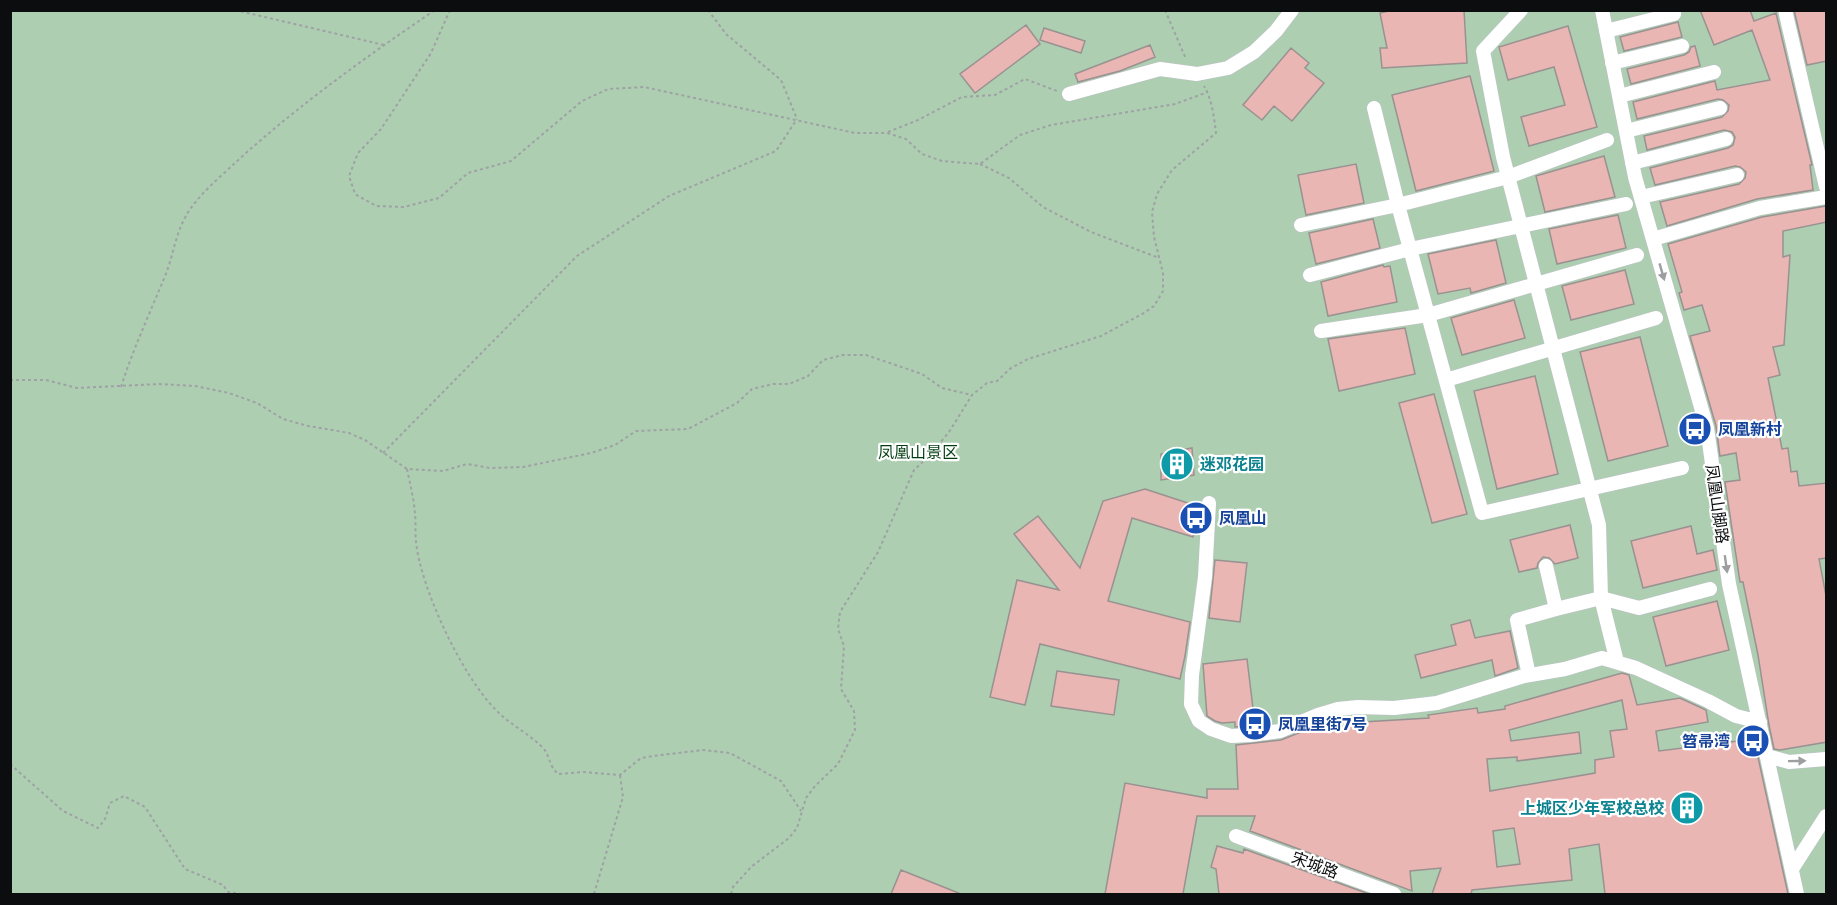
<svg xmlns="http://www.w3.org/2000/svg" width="1837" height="905" font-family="Rubik,'Noto Sans SC',sans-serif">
	<rect width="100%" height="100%" fill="#f1f6fb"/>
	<path fill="#adceb0" d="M10,11h1816v883h-1815z"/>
	<path fill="#e9b6b4" stroke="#999291" stroke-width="1.5" fill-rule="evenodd" d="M1393,10h71l3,53 -85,5 -2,-20h7l-7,-35z
		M1700,10h50l4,11 22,-8 36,152h-2l3,25 -56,9 -90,27 -7,-24 79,-18 6,-6 1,-6 -6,-5 -5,-1 -80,19 -5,-17 78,-20 5,-3 2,-8 -3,-5 -8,-2 -77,20 -3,-14 78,-19 6,-6 1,-6 -6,-5 -5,-1 -81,20 -4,-17 82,-21 2,9 53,-10 -18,-50 -38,15z
		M1794,10h33v51l-20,4z
		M1678,22l4,15 -58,14 -4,-14z
		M1026,25l14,19 -65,49 -15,-19z
		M1568,26l29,101 -68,19 -8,-29 44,-12 -11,-38 -46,13 -9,-33z
		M1044,28l41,13 -4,12 -41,-13z
		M1150,45l5,12 -35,14 -42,11 -3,-8z
		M1695,46l5,20 -69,18 -4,-15 57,-14 5,-3 2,-5z
		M1291,48l18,15 -4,5 19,15 -32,38 -18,-15 -12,14 -19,-15z
		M1470,76l24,95 -78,20 -24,-96z
		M1604,156l11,41 -70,15 -9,-36z
		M1356,164l8,39 -58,12 -8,-40z
		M1826,206l1,16 -44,9v26l7,-2 -6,90 -11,2 7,28 -12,3 14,71 6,-1 3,24 6,-1 2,15 28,-3v75l-8,1 8,42v141l-47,8 -6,-1 -5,-24 -11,-70 -15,-73h-3l-15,-100 15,-2 -4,-27 -16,3 -4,-30 -26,-90 20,-5 -8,-26 -18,5 -5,-17 3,-1 -14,-48 94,-27z
		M1618,215l8,33 -69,16 -8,-35z
		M1373,219l7,29 -64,16 -7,-31z
		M1496,240l10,43 -35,10 -1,-5 -32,6 -10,-40z
		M1383,265l1,2 6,-1 7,36 -69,14 -7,-34z
		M1625,270l9,34 -63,16 -9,-34z
		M1514,300l11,38 -63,17 -11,-37z
		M1405,328l10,46 -76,17 -11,-52z
		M1640,337l28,109 -60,15 -28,-109z
		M1535,376l23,98 -61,15 -23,-98z
		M1434,394l33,120 -35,9 -33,-120z
		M1192,448l2,27 -33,5v-26z
		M1145,489l55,18 -7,30 -61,-19 -24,83 82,21 -5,34 -5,23 -140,-35 -15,61 -35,-8 27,-117 42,10 -45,-56 24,-18 42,52 23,-67z
		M1570,525l8,33 -23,6 -6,-6 -6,-1 -5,6 -1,5 -18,4 -9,-32z
		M1691,526l6,28 16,-4 4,20 -74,18 -12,-47z
		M1215,560l32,3 -7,59 -31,-4z
		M1717,601l12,49 -63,16 -13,-49z
		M1470,620l5,18 35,-7 8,37 -23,8 -3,-16 -71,18 -6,-23 41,-10 -5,-20z
		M1247,659l8,66 -20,2v-5l-13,1 -7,-2 -8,-5 -4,-52z
		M1057,671l62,9 -5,35 -63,-9z
		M1622,673l7,2 8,30 43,-7 26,12 2,12 -52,9 3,20 95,-12 34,155h-183l-6,-50 -30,5 3,31 -100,10 -1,4h-39l9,-26 -31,3 2,20 -162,-60 5,-15h-58l-14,78h-78l20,-111 82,15v-9h31l-2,-44 45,-5 20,-8 46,-2 -1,-7 83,-5 -1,-3 49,-7 1,5 27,-4v-3zM1622,700l5,29 -17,2 4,26 -19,3v13l-105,18 -3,-32 30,-2v4l64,-8 -2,-21 -68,9 -2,-11zM1514,828l6,36 -23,3 -4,-36z
		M1217,846l26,7 1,-4 125,45h-150l-3,-25 -5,-2z
		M901,870l60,24h-70z"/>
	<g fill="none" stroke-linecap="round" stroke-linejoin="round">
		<defs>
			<path id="minor" d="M1521,10l-38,41 20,106 96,368 2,73 38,10 71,-19
				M1602,10l33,167 72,251 22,156 68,310
				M1785,10l41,177
				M1606,31l68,-17
				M1612,63l70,-17
				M1069,94l91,-25 37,5 31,-6 26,-16 22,-21 16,-21
				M1619,96l95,-24
				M1374,108l24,97 84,308 200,-45
				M1626,131l94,-23
				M1632,163l94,-24
				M1641,197l96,-22
				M1301,225l97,-20 110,-28 99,-37
				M1653,239l107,-31 66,-11
				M1310,275l100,-26 216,-45
				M1321,331l107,-16 209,-60
				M1446,380l210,-62
				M1209,503l-4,74 -13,98 -1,29 8,17 12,8 20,7 19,-1 30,-4 38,-16 20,-6 20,-2 36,1 43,-5 87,-27 41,-7 37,-11 34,10 72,33 28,15 24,6
				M1556,609l45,-11 16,64
				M1529,675l-12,-55 39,-11 -10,-43
				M1767,756l22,6 37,-3
				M1236,836l158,58
				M1792,869l34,-53"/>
		</defs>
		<use href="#minor" stroke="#bfc3c9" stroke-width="15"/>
		<path stroke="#9ea2a5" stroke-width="2" stroke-dasharray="3 3" stroke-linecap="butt" d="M235,10l149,35
			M450,10l-19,43 -50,76 -23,24 -9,23 6,18 21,12 28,1 35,-9 29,-25 43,-12 71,-60 26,-12 36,-2 211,46h32l19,6 16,15 20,7 38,3 40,-29 31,-10 124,-21 33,-12
			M708,10l18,24 55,46 16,39
			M1165,10l21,49
			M888,132l30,-12 44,-23 33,-2 30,-16 32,12
			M980,164l29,14 34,29 48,25 68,26
			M10,380h36l31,8 82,-4 36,2 34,7 28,10 26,16 25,7 41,7 16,7 42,29 36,2 24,-7 23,4 33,-1 68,-14 24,-8 21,-14 52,-2 49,-26 15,-14 21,-5h16l19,-8 15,-16 20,-5h23l56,19 20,14 30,7
			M121,387c12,-38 29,-74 44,-111 8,-19 10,-41 21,-60 10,-19 33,-38 49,-53 62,-57 131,-106 200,-153
			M383,453l194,-197 92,-60 107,-45 21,-32
			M407,469c3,15 7,30 8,45 1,9 0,19 1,28 5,47 46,134 80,168 13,14 32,23 46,37 8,7 6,18 16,27l26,-2 36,3 21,-17 12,-2 50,-6 27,3 51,28 20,30
			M10,764l53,47 35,17 7,-9 5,-16 14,-7 21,11 40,62 38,16 5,7 12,2
			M594,894l29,-97 -3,-22
			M731,894l2,-7 18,-20 38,-29 8,-10 9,-30 9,-12 23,-22 17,-34 -1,-19 -13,-22 3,-43 -6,-17 2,-17 38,-60 36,-82 15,-14 20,-24 23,-37 15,-12 10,-2 14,-13 17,-9 73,-23 43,-23 10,-7 9,-15v-18l-9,-36 -2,-25 5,-18 15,-24 44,-37c-2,-16 -4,-34 -12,-47"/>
		<use href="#minor" stroke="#fff" stroke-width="14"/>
	</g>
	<defs><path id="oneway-solid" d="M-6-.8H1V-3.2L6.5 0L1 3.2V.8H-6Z" transform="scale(1.5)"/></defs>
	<g fill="#9d9e9f">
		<use href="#oneway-solid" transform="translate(1662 272) rotate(74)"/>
		<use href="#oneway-solid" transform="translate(1726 564) rotate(82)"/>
		<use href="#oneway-solid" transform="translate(1797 761) rotate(-1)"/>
	</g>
	<defs>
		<symbol id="bus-disc" viewBox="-11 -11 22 22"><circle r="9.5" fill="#1a4fb4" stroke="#fff"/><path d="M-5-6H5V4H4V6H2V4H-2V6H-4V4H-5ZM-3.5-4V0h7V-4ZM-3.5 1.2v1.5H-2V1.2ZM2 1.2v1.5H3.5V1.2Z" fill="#fff"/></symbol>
		<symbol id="building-disc" viewBox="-11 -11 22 22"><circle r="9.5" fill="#0f9aa8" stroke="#fff"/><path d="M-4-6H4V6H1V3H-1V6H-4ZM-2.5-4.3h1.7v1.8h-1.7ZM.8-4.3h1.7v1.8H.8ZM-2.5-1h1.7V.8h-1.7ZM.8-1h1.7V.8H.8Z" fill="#fff"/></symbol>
	</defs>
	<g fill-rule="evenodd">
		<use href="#bus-disc" x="1676" y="410" width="38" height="38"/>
		<use href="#building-disc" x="1158" y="445" width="38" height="38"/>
		<use href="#bus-disc" x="1177" y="499" width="38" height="38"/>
		<use href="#bus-disc" x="1236" y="705" width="38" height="38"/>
		<use href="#bus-disc" x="1734" y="722" width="38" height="38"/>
		<use href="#building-disc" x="1668" y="789" width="38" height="38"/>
	</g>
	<g text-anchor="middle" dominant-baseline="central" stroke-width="4.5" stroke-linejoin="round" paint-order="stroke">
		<g font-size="16" font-weight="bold" fill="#164399" stroke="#fff" text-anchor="start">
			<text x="1718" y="429">凤凰新村</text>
			<text x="1219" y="518">凤凰山</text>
			<text x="1278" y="724">凤凰里街7号</text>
			<text x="1730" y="741" text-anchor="end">笤帚湾</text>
		</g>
		<g font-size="16" fill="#033c12" stroke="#fff">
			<text x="918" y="452">凤凰山景区</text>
		</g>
		<g font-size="16" font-weight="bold" fill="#0d838f" stroke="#fff" text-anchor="start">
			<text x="1200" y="464">迷邓花园</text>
			<text x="1664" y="808" text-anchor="end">上城区少年军校总校</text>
		</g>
		<g font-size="16" fill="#0b0d0e" stroke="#fff">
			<text transform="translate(1717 504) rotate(82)">凤凰山脚路</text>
			<text transform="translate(1315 865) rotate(20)">宋城路</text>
		</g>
	</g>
	<rect width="1837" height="905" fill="none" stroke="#0b0d0e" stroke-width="24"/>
</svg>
